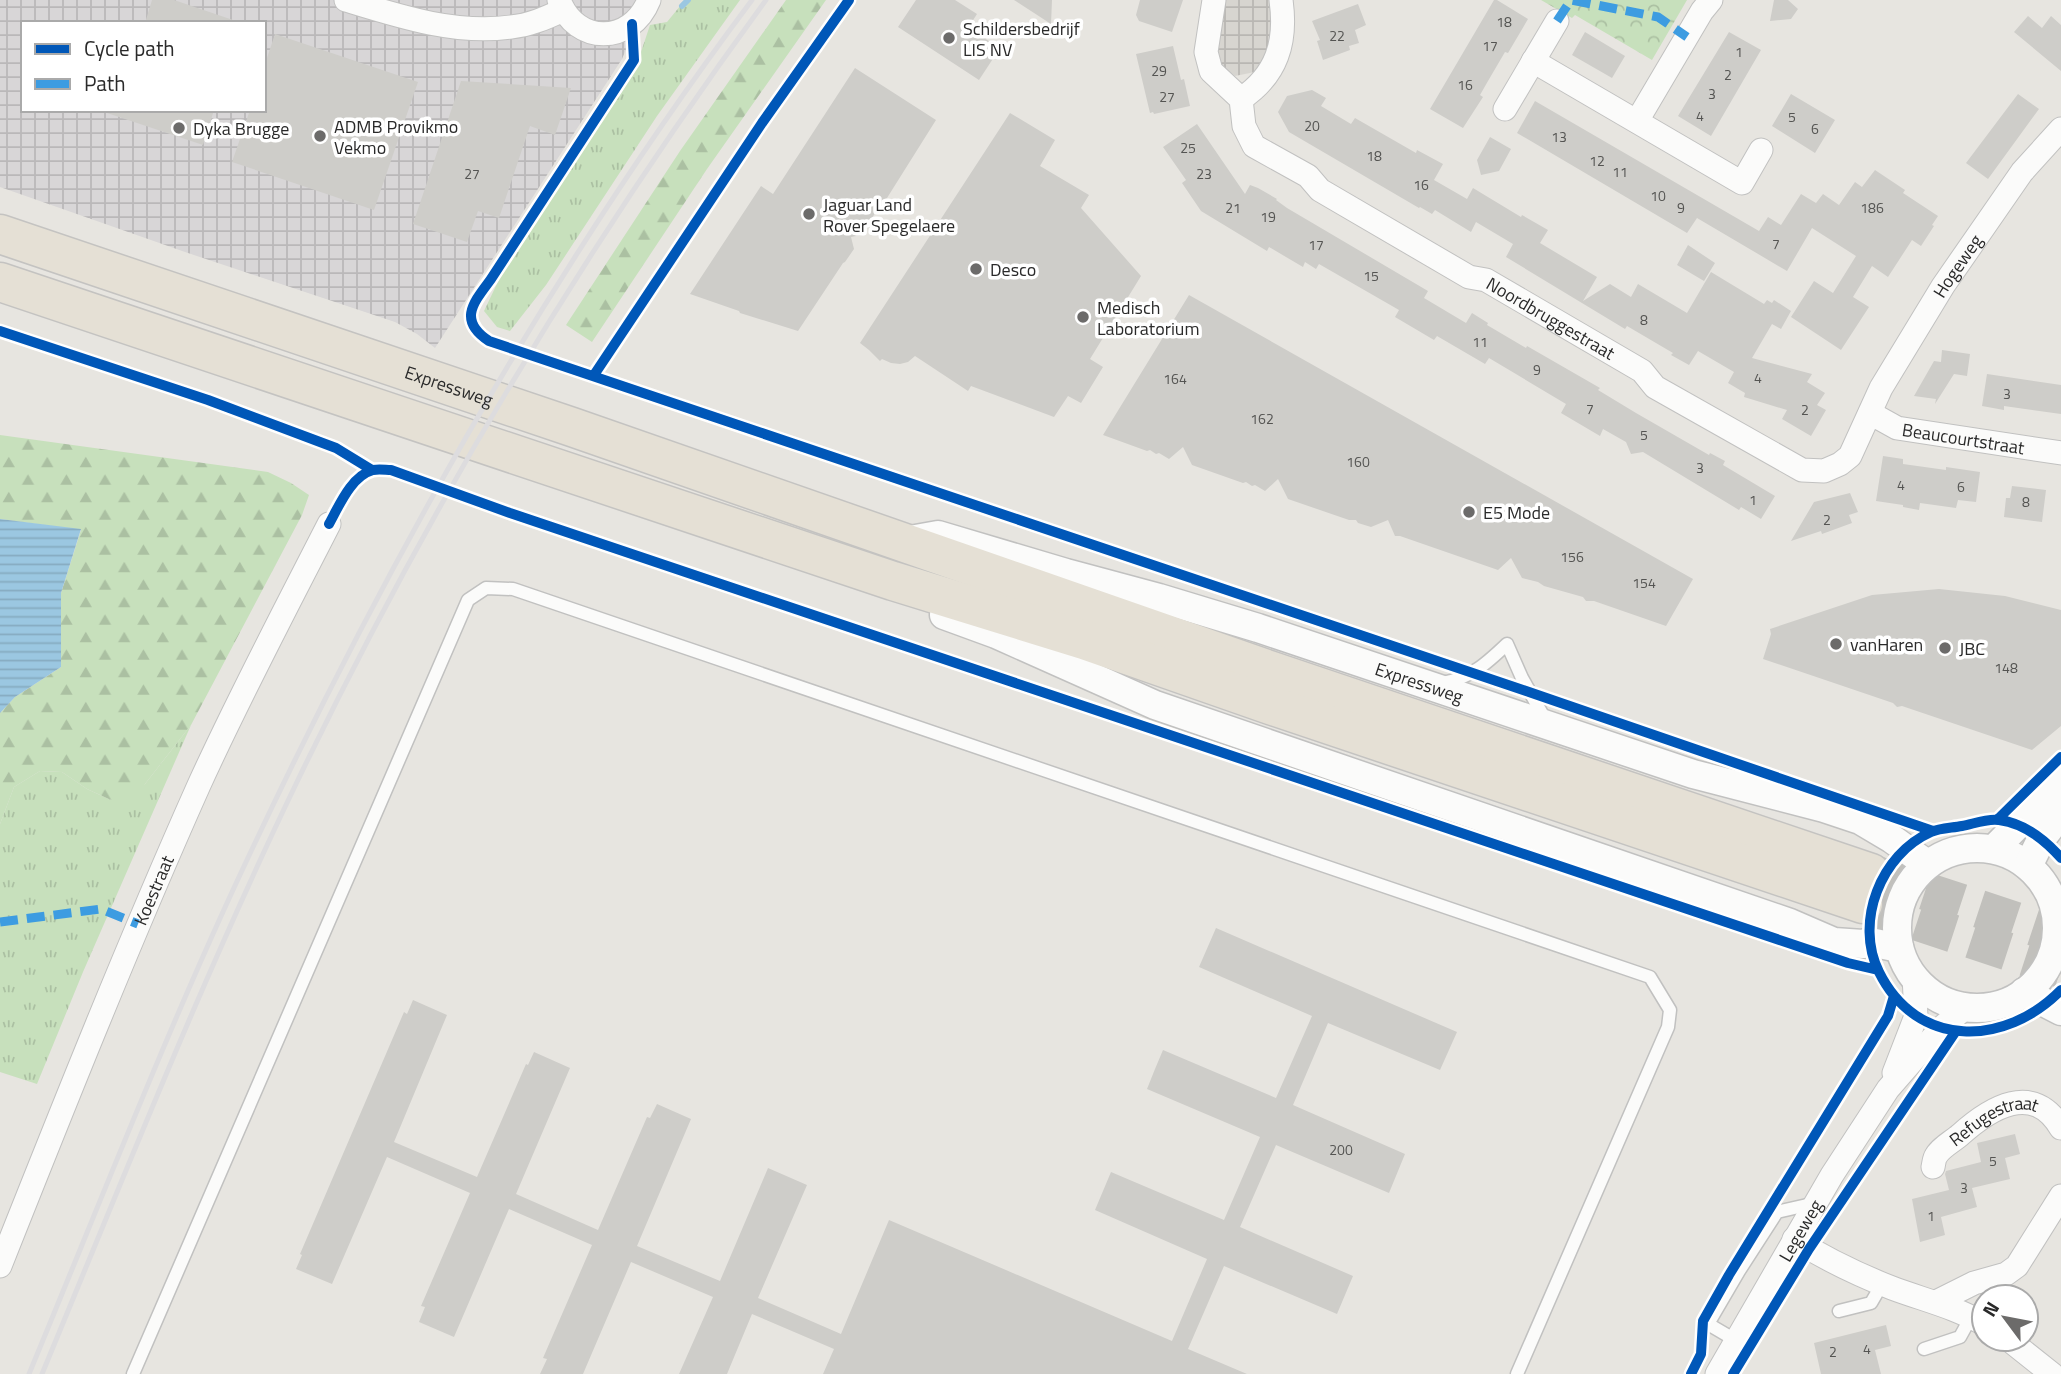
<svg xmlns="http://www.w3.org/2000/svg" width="2061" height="1374" font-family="'Titillium Web',sans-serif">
	<defs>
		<pattern id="industrial-grid" width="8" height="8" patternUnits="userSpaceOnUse" patternTransform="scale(1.75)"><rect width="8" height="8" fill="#d8d6d7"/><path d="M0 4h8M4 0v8" fill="none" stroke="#bab8b9"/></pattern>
		<pattern id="grass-tufts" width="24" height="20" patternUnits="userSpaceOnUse" patternTransform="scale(1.75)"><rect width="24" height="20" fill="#c7e0bc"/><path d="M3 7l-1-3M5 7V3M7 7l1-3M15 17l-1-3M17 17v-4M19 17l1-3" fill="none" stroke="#abc0a2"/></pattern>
		<pattern id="forest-firs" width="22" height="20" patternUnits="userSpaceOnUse" patternTransform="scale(1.75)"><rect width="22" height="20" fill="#c7e0bc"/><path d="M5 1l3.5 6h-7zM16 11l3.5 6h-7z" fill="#abc0a2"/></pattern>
		<pattern id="park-crowns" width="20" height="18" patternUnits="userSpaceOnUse" patternTransform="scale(1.75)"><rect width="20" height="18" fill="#c7e0bc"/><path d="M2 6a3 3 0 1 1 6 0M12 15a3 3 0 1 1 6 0" fill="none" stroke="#abc0a2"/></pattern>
		<pattern id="plaza-grid" width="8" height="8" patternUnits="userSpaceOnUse" patternTransform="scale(1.75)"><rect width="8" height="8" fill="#d7d5d0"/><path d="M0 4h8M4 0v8" fill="none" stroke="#b9b7b3"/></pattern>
		<pattern id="water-rules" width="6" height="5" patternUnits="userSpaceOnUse" patternTransform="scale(1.75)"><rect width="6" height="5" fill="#9bc7e1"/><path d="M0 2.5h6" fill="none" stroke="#86abc1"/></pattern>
	</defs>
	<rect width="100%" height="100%" fill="#e7e5e0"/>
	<path fill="url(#industrial-grid)" fill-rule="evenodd" d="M0,0h647l-25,59 -187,289 -18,-14 -22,-12 -210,-70 -185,-65zM23,23h241v87h-241z"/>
	<path fill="url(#grass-tufts)" d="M685,0h55l-83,116 -111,169 -36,46 -13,-4 -13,-16 20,-42 133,-205 13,-39 17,-3z
		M191,725l-108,247 -46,112 -37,-12v-248l14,-37 26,-16 22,1 25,17 24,11 34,-16z"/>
	<path fill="url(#forest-firs)" d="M786,0h40l-119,169 -115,173 -26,-17 114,-174z
		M0,435l268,37 23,11 18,12 -7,20 -111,210 -46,59 -20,18 -14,-2 -24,-11 -25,-17 -22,-1 -26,16 -14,37v-111l15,-16 46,-30v-74l20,-63 -81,-11z"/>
	<path fill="url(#park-crowns)" d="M1541,0h146l-35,60 -77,-45 -3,3z"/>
	<path fill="url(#plaza-grid)" d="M1223,0h49l2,22 -6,35 -13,15 -20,4 -19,-15z"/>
	<path fill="url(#water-rules)" d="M0,519l81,10 -20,64v74l-46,30 -15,16z"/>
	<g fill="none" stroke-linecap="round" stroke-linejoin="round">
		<path stroke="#9bc7e1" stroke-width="6" d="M682,6l6,-6"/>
	</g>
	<path fill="#cecdc9" d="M152,0h22l59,20 -1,3h-87z
		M916,0h39l22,14 -9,14 32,20 -21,32 -81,-53z
		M1014,0h38l-1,24z
		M1140,0h43l-11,32 -33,-11 -3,-6z
		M1494,0h3l31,19 -20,34 -3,-1 -17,29 -8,14 3,2 -20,31 -33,-19z
		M1774,0h14l10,9 -7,10 -21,2z
		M1358,4l8,21 -11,5 4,13 -10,3 1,4 -27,10 -6,-19 3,-1 -8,-19z
		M2028,16l14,12 9,-12 10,9v46l-47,-39z
		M1585,32l40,24 -13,22 -40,-23z
		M1729,32l32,18 -50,86 -33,-20z
		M275,34l143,48 -44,128 -142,-48 18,-52h14v-43z
		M1173,46l8,34 3,-1 6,27 -36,8 -1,-2 -3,1 -14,-59z
		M855,68l81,52 -49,78 -3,1 -19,30 1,5 -15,3 3,12 -9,13 -2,1 -45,68 -58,-18 -1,-2 -49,-17 71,-108 12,8z
		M461,81l110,7 -16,47 -25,-9 -31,92 -21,-7 -11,31 -54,-18z
		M1312,90l14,8 -5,8 30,18 4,-6 61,35 1,-3 26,14 -9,16 33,19 6,-11 48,29 1,-2 26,15 -8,13 57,34 -14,24 27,-17 21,13 7,-13 49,29 24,-41 53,32 3,-4 5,3 2,-3 17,11 -10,18 -9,-5 -20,34 60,16 -5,8 18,11 -8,12 9,5 -15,26 -29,-17 5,-9 -43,-13 1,-4 -17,-10 6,-11 -36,-21 -9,14 -18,-10 2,-2 -46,-27 -2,3 -119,-72 7,-13 -37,-22 -5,10 -36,-22 -3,4 -12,-7 -1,1 -130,-76 -11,-20 9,-16z
		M1791,94l44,26 -20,33 -43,-27z
		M2018,94l21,15 -51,70 -22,-16z
		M1535,101l224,130 9,-14 13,8 20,-31 15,9 7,-9 16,11 16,-23 7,5 13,-17 30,20 -2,3 35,23 -6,9 2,1 -13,20 -9,-6 -24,37 -16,-11 -19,31 16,10 -28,43 -50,-33 23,-36 19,12 23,-37 -44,-28 -25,43 -90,-53 -10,15 -170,-100z
		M108,110h106l-11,35 -96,-32z
		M1010,113l45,27 -15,26 49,29 -8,13 60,68 -51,83 13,8 -22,36 -13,-7 -14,21 -83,-31 -3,5 -53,-35 -7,6 -8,2 -9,-1 -9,-4 -2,2 -11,-11 -9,-7z
		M1197,124l48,70 5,-9 8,3 19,11 -1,1 11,8 141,83 -4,7 42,25 6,-10 16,10 -1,2 39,23 1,-2 73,42 -2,2 38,23 73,42 1,-2 15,8 -2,4 52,31 -14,23 -20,-12 -2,3 -96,-58 -12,2 -5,-12 -23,-13 -3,7 -39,-23 5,-9 -77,-46 -4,6 -48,-28 -3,4 -39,-23 4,-7 -80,-46 -3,5 -11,-7 -2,5 -34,-20 -2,4 -66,-40 -19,-28 4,-3 -23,-33z
		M1490,137l21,12 -12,22 -18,4 -4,-15z
		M1688,245l27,18 -11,18 -27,-16z
		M1189,295l504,284 -27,47 -72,-25h-8l-3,-4 -39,-11 -6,-4 -16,-4 -11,-20 -13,12 -98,-34h-5l-7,-16 -17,7 -13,-4 -2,-3h-7l-61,-21 -10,-20 -13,12 -10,-6 -3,1 -6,-4 -3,1 -51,-18 -9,-18 -14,12 -10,-6 -3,1 -6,-4 -3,1 -44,-16z
		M1942,350l28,4 -3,22 -13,-2 -19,30 1,-5 -22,-3 20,-35 7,1z
		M1987,374l74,11v29l-57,-8v4l-22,-4z
		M1883,456l20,3v5l43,6v-3l34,5 -4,30 -18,-2 -2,8 -36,-5 -1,7 -16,-3v-2l-27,-4z
		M2012,486l34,4 -4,32 -38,-5 2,-19h4z
		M1850,493l8,19 -9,3 3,8 -30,11 -1,-3 -30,10 23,-39z
		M1939,589l66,7 56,14v116l-29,24 -130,-44 -5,1 -4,-4 -130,-44 8,-25 -1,-5 102,-34z
		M1216,928l241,104 -17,38 -112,-47 -35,82 112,49 -16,39 -113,-48 -36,82 113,49 -16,38 -113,-48 -36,83 59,25h-424l11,-25 -82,-35 -25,60h-48l34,-77 -82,-35 -48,112h-43l7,-15 -4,-1 49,-113 -83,-36 -55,128 -35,-15 6,-15 -4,-1 49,-113 -83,-36 -55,127 -36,-15 6,-14 -2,-1 104,-242 3,2 6,-14 34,15 -53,127 83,35 49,-113 2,1 6,-13 36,16 -54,126 82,36 49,-113 3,1 7,-14 34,15 -54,127 83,35 48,-113 39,17 -49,113 83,36 48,-114 283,121 35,-82 -112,-49 16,-38 113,48 36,-83 -113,-48 8,-20 8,-19 113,48 36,-82 -113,-49z
		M2015,1134l5,20 -15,4 5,21 -38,9 5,19 -36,10 4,18 -25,7 -8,-43 37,-9 -4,-16 1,-3 35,-9 -4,-19z
		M1886,1325l5,21 -16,4 6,24h-60l-7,-31z"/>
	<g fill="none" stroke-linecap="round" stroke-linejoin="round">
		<path stroke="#c1c0bc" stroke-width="38" stroke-dasharray="38 19" stroke-linecap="butt" d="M1871,873l190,63
			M1863,904l198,65"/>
		<defs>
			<path id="service" d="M1443,683c29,-6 43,-19 64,-39l15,34 23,41
				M1839,1311l32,-8 11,-19
				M1737,1341l-29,-17 31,-53 38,-59 39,-9
				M1924,1349l36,-12 11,-20
				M133,1374l335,-774 18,-12 27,1 1137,388 20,33 -2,17 -151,347"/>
			<g id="minor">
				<path d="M346,0c52,16 110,35 165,27 19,-2 35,-9 52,-17"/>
				<path d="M559,0c17,45 72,45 90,0"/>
				<path id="s1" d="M1214,0l-8,52 5,19 30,28 3,27 10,20 54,30 12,14 149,87 17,3 156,91 13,16 147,83 22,1 16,-7 10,-8 31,-68 62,-102 79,-114 39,-43"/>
				<path d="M1533,61l209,122 19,-33"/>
				<path d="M1241,99c36,-24 46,-57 40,-99"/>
				<path d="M1505,109l52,-88"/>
				<path d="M1637,121l65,-110 9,-11"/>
				<path id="s2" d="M1870,413l27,15 164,25"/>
				<path d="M1894,1073l22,-57 -2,-40"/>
				<path id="s3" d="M1933,1167c1,-4 1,-8 3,-11 4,-8 17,-15 24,-21 30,-27 73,-54 101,-7"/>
				<path d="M1794,1239c31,20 65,36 98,49 32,12 63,19 92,36"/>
				<path id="s4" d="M0,1266c64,-161 128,-322 199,-481 40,-88 86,-175 130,-261"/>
				<path d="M1936,1302l38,-19 32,-9 11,-8 44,-70"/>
				<path d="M2008,1339l44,35"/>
				<path id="s5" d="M1717,1374l115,-199 56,-86 53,-61 23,-19"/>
			</g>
			<g id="tertiary">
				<path id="s6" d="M910,540l28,-5 128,38 93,25 99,30 435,146 131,34 36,12 32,19 35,25"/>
				<path d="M944,615l52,19 159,71 635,218 44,19 29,2 7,-2 29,6"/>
				<circle cx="1977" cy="928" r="80"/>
				<path d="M1994,849l67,-68"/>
				<path d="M2028,866l14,-28 19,-25"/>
				<path d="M2024,992l37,19"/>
			</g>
			<g id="trunk">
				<path id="s7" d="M0,234l572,193 703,245 596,201"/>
				<path d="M0,282l893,299 191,59 186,65 593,199"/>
			</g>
		</defs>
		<use href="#service" stroke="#c1c1c0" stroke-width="15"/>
		<use href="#minor" stroke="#c1c1c0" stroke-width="25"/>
		<use href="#tertiary" stroke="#c1c1c0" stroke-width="31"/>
		<use href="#trunk" stroke="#c4c3c1" stroke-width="41"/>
		<use href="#service" stroke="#fbfbfa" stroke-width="12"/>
		<use href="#minor" stroke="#fbfbfa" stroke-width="23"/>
		<use href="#tertiary" stroke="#fbfbfa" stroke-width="28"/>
		<use href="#trunk" stroke="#e5e0d5" stroke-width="38"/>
		<path stroke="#dddcde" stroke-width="5" d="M29,1374c71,-171 138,-344 217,-512 141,-301 306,-595 506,-862
			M42,1374c82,-198 161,-397 254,-590 132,-275 290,-538 470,-784"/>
		<path stroke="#3d9ce1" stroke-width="9" stroke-dasharray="18 9" stroke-linecap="butt" d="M1557,21l14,-21 87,17 29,20
			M0,922l101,-13 37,15"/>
		<defs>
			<path id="cycleway" d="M632,24l2,36 -143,219c-17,23 -34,41 -2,62l1040,351 404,139
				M0,331l208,69 128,48 36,22
				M594,375l168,-252 87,-123
				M329,524c10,-18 22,-48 44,-54 6,-1 13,0 18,0l119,43 1338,450 30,7
				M1998,819l63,-62
				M2061,858c-16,-18 -37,-35 -62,-38 -11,-2 -26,4 -37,6 -10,2 -22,2 -31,6 -50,22 -77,90 -52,140 38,77 126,75 182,18
				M1691,1374l10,-20 2,-33 26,-46 159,-259 6,-20
				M1733,1374l76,-125 147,-218"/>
		</defs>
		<use href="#cycleway" stroke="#fff" stroke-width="15"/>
		<use href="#cycleway" stroke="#0057b8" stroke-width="10"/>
	</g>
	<g fill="#6c6b6a" stroke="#fff" stroke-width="2.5">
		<circle cx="949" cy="38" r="7"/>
		<circle cx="179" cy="128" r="7"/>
		<circle cx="320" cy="136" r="7"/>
		<circle cx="809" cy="214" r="7"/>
		<circle cx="976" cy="269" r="7"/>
		<circle cx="1083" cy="317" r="7"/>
		<circle cx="1469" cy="512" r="7"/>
		<circle cx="1836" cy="644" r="7"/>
		<circle cx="1945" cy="648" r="7"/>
	</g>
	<g text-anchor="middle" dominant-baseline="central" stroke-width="7" stroke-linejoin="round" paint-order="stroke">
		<g font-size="14" fill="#545452">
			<text x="1504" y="21">18</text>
			<text x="1337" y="35">22</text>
			<text x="1490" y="45">17</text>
			<text x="1739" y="51">1</text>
			<text x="1159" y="70">29</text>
			<text x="1728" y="74">2</text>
			<text x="1465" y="84">16</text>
			<text x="1712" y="93">3</text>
			<text x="1167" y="96">27</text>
			<text x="1700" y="115">4</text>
			<text x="1792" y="116">5</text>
			<text x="1312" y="125">20</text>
			<text x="1815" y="128">6</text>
			<text x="1559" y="136">13</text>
			<text x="1188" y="147">25</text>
			<text x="1374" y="155">18</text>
			<text x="1597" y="160">12</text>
			<text x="1620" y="171">11</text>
			<text x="472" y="173">27</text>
			<text x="1204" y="173">23</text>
			<text x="1421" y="184">16</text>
			<text x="1658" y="195">10</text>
			<text x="1233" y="207">21</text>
			<text x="1681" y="207">9</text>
			<text x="1872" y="207">186</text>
			<text x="1268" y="216">19</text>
			<text x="1776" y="243">7</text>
			<text x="1316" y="244">17</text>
			<text x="1371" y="275">15</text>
			<text x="1644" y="319">8</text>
			<text x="1480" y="341">11</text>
			<text x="1537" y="369">9</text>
			<text x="1758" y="377">4</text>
			<text x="1175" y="378">164</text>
			<text x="2007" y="393">3</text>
			<text x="1590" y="408">7</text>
			<text x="1805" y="409">2</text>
			<text x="1262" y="418">162</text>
			<text x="1644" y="434">5</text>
			<text x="1358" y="461">160</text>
			<text x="1700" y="467">3</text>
			<text x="1901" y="484">4</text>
			<text x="1961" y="486">6</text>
			<text x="1753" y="499">1</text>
			<text x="2026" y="501">8</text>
			<text x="1827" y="519">2</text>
			<text x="1572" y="556">156</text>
			<text x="1644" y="582">154</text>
			<text x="2006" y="667">148</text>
			<text x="1341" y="1149">200</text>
			<text x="1993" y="1160">5</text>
			<text x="1964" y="1187">3</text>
			<text x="1931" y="1215">1</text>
			<text x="1867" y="1348">4</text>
			<text x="1833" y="1351">2</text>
		</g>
		<g font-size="18" fill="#2a2a2a" stroke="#fff" text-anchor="start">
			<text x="963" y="28">Schildersbedrijf<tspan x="963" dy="21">LIS NV</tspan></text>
			<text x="334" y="126">ADMB Provikmo<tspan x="334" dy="21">Vekmo</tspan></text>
			<text x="193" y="128">Dyka Brugge</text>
			<text x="823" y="204">Jaguar Land<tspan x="823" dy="21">Rover Spegelaere</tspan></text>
			<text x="990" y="269">Desco</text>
			<text x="1097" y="307">Medisch<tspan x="1097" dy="21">Laboratorium</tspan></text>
			<text x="1483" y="512">E5 Mode</text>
			<text x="1850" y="644">vanHaren</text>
			<text x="1959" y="648">JBC</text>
		</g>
		<g font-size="18" fill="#2a2a2a" stroke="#fff">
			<text stroke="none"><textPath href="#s1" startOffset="1074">Hogeweg</textPath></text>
			<text stroke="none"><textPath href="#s1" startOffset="508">Noordbruggestraat</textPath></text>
			<text stroke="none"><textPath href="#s7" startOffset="474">Expressweg</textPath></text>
			<text stroke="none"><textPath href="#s2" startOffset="98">Beaucourtstraat</textPath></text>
			<text stroke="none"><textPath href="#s6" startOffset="532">Expressweg</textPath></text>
			<text stroke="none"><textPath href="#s4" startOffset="406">Koestraat</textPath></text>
			<text stroke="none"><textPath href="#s3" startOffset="82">Refugestraat</textPath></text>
			<text stroke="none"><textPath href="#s5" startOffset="166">Legeweg</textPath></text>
		</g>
	</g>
	<rect x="21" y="21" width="245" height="91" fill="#ffffff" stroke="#aaaaaa" stroke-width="2"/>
	<rect x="35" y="44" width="35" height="10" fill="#0057b8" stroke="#aaaaaa" stroke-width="2"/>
	<text x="84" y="56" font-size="21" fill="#2a2a2a">Cycle path</text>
	<rect x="35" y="79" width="35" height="10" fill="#3d9ce1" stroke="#aaaaaa" stroke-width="2"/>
	<text x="84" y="91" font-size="21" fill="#2a2a2a">Path</text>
	<g transform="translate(2005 1318) rotate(302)"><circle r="33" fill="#ffffff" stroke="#aaaaaa" stroke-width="2"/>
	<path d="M0-5L12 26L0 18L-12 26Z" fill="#6c6b6a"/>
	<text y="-10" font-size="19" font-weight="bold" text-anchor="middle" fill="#2a2a2a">N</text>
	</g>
</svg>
